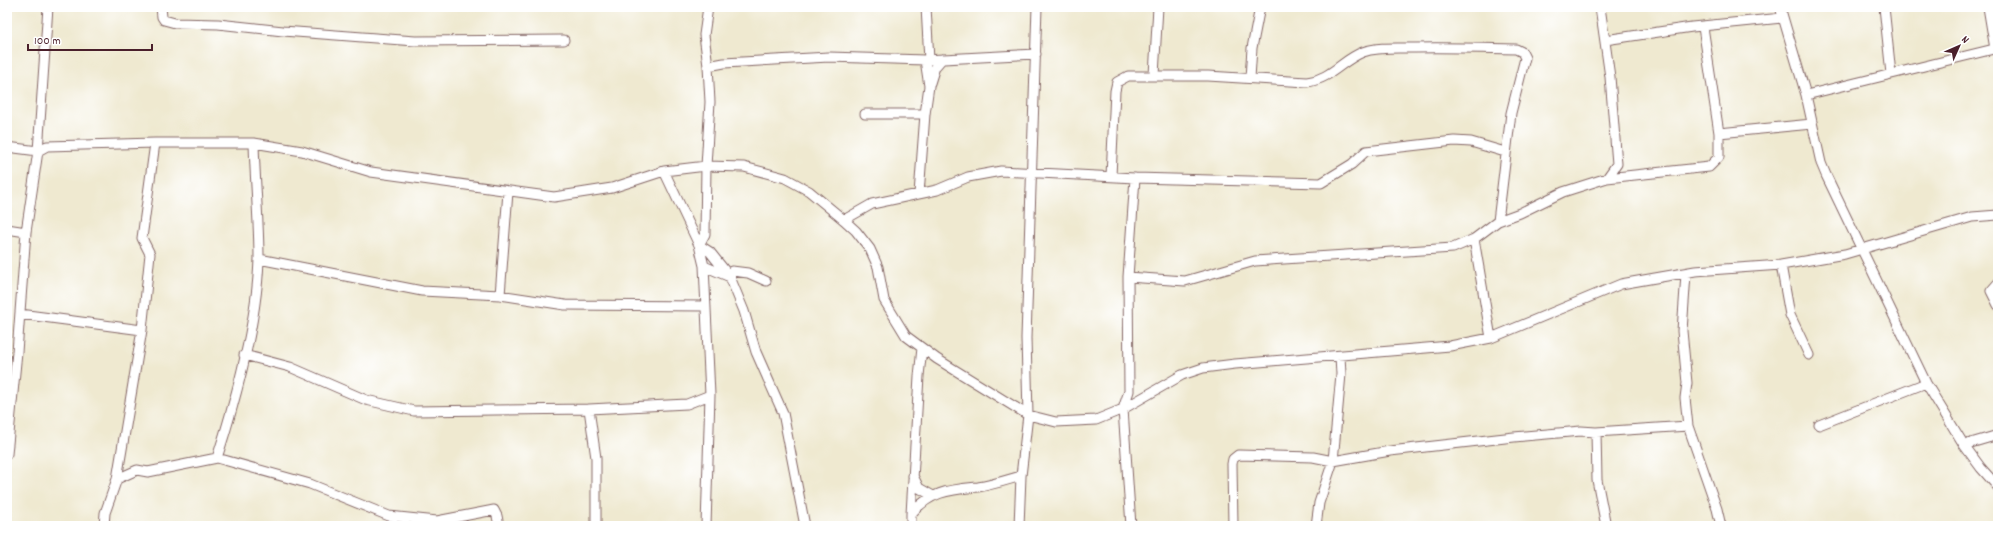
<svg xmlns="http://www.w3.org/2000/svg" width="2005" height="533" font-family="Dekko,sans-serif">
	<rect width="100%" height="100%" fill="#fff"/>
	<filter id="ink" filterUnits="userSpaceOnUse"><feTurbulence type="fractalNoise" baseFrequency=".025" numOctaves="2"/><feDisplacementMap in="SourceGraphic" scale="8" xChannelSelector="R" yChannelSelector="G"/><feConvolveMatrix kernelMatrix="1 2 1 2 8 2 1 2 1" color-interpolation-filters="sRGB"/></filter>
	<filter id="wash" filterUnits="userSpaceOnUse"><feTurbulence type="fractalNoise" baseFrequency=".012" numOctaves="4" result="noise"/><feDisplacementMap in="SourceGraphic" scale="16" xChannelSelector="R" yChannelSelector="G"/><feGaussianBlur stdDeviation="0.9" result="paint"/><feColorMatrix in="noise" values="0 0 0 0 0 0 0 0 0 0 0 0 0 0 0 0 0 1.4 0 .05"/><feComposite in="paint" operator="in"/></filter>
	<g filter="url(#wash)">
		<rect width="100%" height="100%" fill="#efe9d0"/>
	</g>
	<g filter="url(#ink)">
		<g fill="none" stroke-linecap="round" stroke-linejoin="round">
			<defs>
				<path id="minor" d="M161,7l1,10 2,3 11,3 43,1 65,7 132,10 149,-1
					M926,7l3,53
					M1600,7l10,70 7,87 -10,14
					M1780,7l26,88 15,68 5,12 100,208 38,62 17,23 17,19
					M1884,7l7,67
					M1988,7l7,42
					M1605,40l87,-13 90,-9
					M708,66l16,-3 105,-6 96,3 111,-6
					M1154,75l4,-68
					M1250,78l2,-30 8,-41
					M930,83l5,-16 7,-8
					M1806,95l192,-47
					M865,114h60
					M1719,133l93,-9
					M254,143c1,39 5,78 5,116 -2,63 -23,140 -42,199l93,26 79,32 48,5 57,-11 3,6 2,10
					M7,147l31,4 9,-5 108,-3h99l48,8 69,21 183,25 58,-9 52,-17 42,-5 38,1 41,11 24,13 35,29 12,11 14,18 8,18 6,33 22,36 31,23 91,56 28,7 40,-2 27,-11 59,-34 21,-7 32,-4 215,-18 41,-8 130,-54 74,-13 86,-6 64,-11 127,-37 26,-2
					M664,171l35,74 11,7 20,25 14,34 12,41 27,61 22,113
					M1111,176l4,-85 2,-9 11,-6h80l99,6c24,-3 35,-22 56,-30 14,-5 31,-4 46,-4 35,-1 71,0 107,1l6,3 3,6 -14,55 -13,108
					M919,194l6,-80 4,-28 -4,-26
					M844,220l28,-16 65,-14 31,-13 33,-6 134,7 186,5 31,-19 14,-13 88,-10 17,1 34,10
					M7,229l19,3
					M1474,239l17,99
					M259,259l163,32 78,4 65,10 141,1
					M1781,265l9,50 19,40
					M704,266l26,11 2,-6 16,2 18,8
					M1686,274l-4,57 5,52 -2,15 3,28 29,83 4,17
					M1128,277l57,4 70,-20 198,-13 21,-9 24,-18 22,-8 43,-21 44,-14 102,-11 10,-10v-24l-16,-106
					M1998,283l-7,8 7,14
					M500,295l8,-103
					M20,314l122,16
					M244,355l46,12 76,33 48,11 175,-2 98,-5 23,-9
					M589,409l7,49v68
					M1819,425l107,-42
					M1596,432l1,48 9,46
					M1964,445l34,-10
					M7,454l10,-102 9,-120 12,-81 10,-144
					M913,476l6,12 14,8
					M117,479l25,-149 8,-76 -8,-16 13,-95
					M911,514l8,-138 3,-28
					M104,526l1,-13 12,-34 20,-9 11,2 69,-14
					M706,526l4,-131 -6,-129 -5,-21 6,-11 1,-68 4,-64 -2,-36 -4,-31 4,-28
					M911,526v-12c20,-23 38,-24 67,-27 14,-2 29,-7 43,-11
					M1019,526l2,-50 7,-61 -2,-77 11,-331
					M1131,526l-8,-117 6,-18 -1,-114 7,-99
					M1233,526l-1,-62 1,-5 5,-4 75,2 20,4 57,-10 124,-14 67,-6 15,1 92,-6
					M1316,526l3,-23 14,-42 8,-87 -1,-18"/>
			</defs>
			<use href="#minor" stroke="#846665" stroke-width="11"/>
			<use href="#minor" stroke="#fff" stroke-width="9"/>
		</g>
	</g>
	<rect width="2005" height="533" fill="none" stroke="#fff" stroke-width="24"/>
	<g transform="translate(1959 46) rotate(45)" stroke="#ffffff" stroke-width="3" paint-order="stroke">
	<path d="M0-3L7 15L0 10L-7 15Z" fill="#4a1f2b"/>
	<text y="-6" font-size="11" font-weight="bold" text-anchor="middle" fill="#4a1f2b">N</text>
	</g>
	<path d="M28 44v6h124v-6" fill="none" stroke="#4a1f2b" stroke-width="2"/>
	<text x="34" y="44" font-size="12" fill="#4a1f2b" stroke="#ffffff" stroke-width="3" paint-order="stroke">100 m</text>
</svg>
